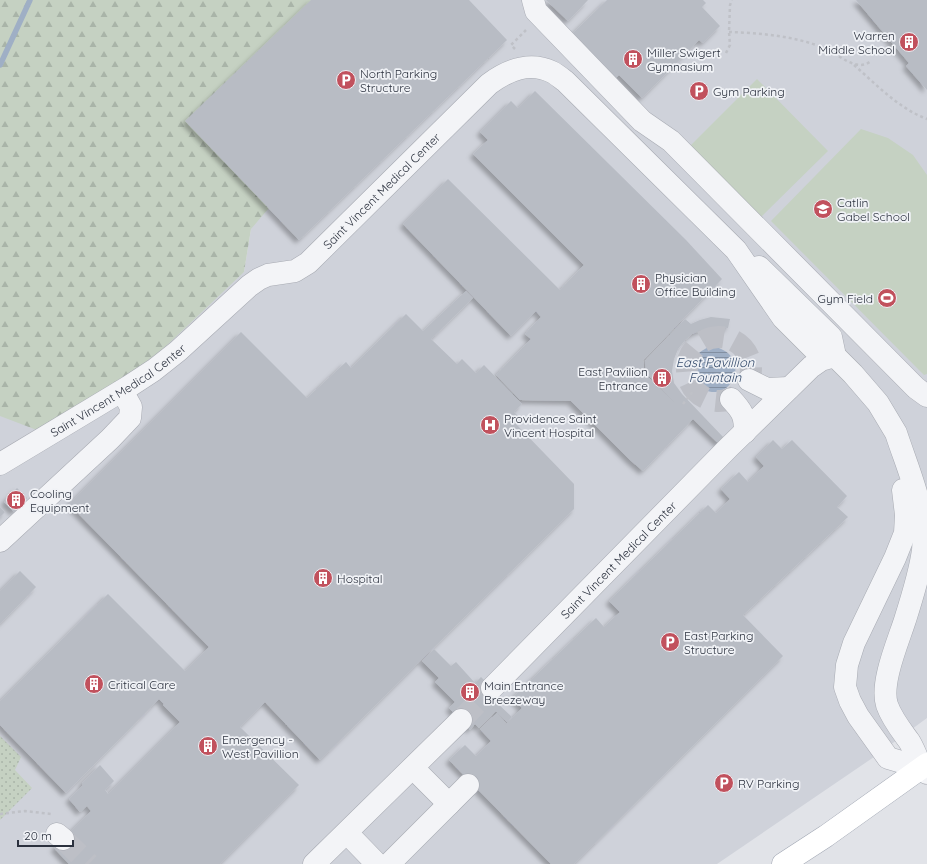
<svg xmlns="http://www.w3.org/2000/svg" width="927" height="864" font-family="Quicksand,sans-serif">
	<defs>
		<pattern id="grass-dots" width="8" height="8" patternUnits="userSpaceOnUse"><rect width="8" height="8" fill="#c5d1c2"/><path d="M2 2h.1M6 6h.1" fill="none" stroke="#a9b4a8" stroke-width="1.8" stroke-linecap="round"/></pattern>
		<pattern id="forest-firs" width="22" height="20" patternUnits="userSpaceOnUse"><rect width="22" height="20" fill="#c5d1c2"/><path d="M5 1l3.5 6h-7zM16 11l3.5 6h-7z" fill="#a9b4a8"/></pattern>
		<pattern id="water-rules" width="6" height="5" patternUnits="userSpaceOnUse"><rect width="6" height="5" fill="#9fafc5"/><path d="M0 2.5h6" fill="none" stroke="#828fa1"/></pattern>
		<filter id="shadow"><feDropShadow dx="-3.5" dy="3.5" stdDeviation="2" flood-color="#0004"/></filter>
	</defs>
	<rect width="100%" height="100%" fill="#e1e3e8"/>
	<path fill="#cfd2da" d="M311,0h616v718l-56,41 -154,105h-717v-448l244,-144 7,-43z"/>
	<path fill="url(#grass-dots)" d="M0,736l21,21 -6,13 17,18 -32,32z"/>
	<path fill="url(#forest-firs)" d="M0,0h311l-42,208 -18,21 -7,43 -101,96 -101,64 -42,-16z"/>
	<path fill="#c5d1c2" d="M757,79l71,72 -68,67 -71,-71z
		M861,129l27,9 25,17 14,20v199l-3,1 -153,-154z"/>
	<path fill="url(#water-rules)" d="M710,346c39,5 28,48 2,46 -15,-2 -22,-17 -17,-30 1,-3 2,-7 4,-9 3,-3 8,-5 11,-7z"/>
	<g fill="none" stroke-linecap="round" stroke-linejoin="round">
		<path stroke="#9fafc5" stroke-width="5.5" d="M0,65l30,-65"/>
	</g>
	<path fill="#b8bcc4" filter="url(#shadow)" d="M311,0h158l38,40 -208,200 -114,-119z
		M546,0h42l-20,21z
		M607,0h96l3,3 -4,4 18,19 -17,17 -4,-3 -57,58 -23,-23 -8,8 -44,-44z
		M856,0h71v90l-21,-24 3,-3z
		M535,91l151,149 36,39 -79,81 1,13 31,30 -29,-30 -1,-12 40,-42 6,5 9,-4 11,-3 19,2 -2,9 -11,-1 -16,3 -9,4 -7,6 -7,9 -4,10 -2,12 2,12 8,11 43,45 -6,5 -26,-25 -50,52 -13,-11 -59,-59 -51,-1 -24,-25 35,-36 -6,-5 16,-17 -5,-6 -25,25 -108,-112 45,-45 112,111 24,-25 -111,-111 15,-14 -8,-8 31,-31 7,7z
		M466,291l7,7 -42,41 26,25 5,-5 14,14 8,-8 38,39 -8,8 7,7 -5,5 58,60v25l-254,251 -55,-58 -25,25 59,58 -79,79h-151l-15,-16 37,-37 -4,-5 -7,6 -11,-13 14,-14 -1,-2 18,-18 14,16 -9,9 3,4 72,-72 -17,-17 1,-1 -5,-5 -93,94 -66,-68v-24l108,-107 77,77 24,-24 -140,-143 172,-172 66,66 39,-36 5,6 55,-54 17,17z
		M773,440l9,9 10,-9 55,56 -10,11 11,10 -105,98 40,41 -209,208h-23l-102,-104 16,-15 11,11 15,-15 -11,-12 17,-16 9,10 -2,3 18,-18 -10,-10 84,-80 8,9 16,-15 -11,-11 99,-96 8,8 14,-14 -9,-10 18,-17 9,10 16,-16 -8,-9z
		M17,488l10,10 -13,14 -10,-10z
		M0,507l5,5 -5,5z
		M20,571l16,16 -36,37v-33z
		M434,649l17,17 5,-4 19,21 6,-6 21,21 -5,5 15,14 -5,5 -11,-11 -17,17 -4,-4 -5,6 -21,-22 6,-6 -20,-20 4,-4 -17,-17z"/>
	<g fill="none" stroke-linecap="round" stroke-linejoin="round">
		<path stroke="#bdbfc6" stroke-width="22" stroke-dasharray="22 11" stroke-linecap="butt" d="M687 369a32 32 0 1 1 64 0a32 32 0 1 1-64 0Z
			M461,720l31,-32
			M63,839l26,25"/>
		<defs>
			<g id="minor">
				<path d="M533,0l3,11 106,110 29,20 245,247 11,8"/>
				<path d="M759,267l72,70 4,19"/>
				<path d="M749,380l18,9 22,-1"/>
				<path d="M731,399c11,12 14,16 14,33"/>
				<path id="s1" d="M0,464l128,-77 26,-17 24,-19 71,-65 10,-7 9,-4 27,-4 13,-8 181,-179c19,-14 40,-23 63,-12 4,2 9,6 13,9l171,169 47,68 32,32 20,6 18,18 25,29 18,30c12,37 31,77 27,117 -3,23 -11,48 -18,70 -7,22 -25,63 -18,85 5,14 14,25 22,36 7,11 9,23 18,32"/>
				<path d="M903,490l3,25 -1,18 -10,25 -41,85 -7,22 -2,22 5,14 8,15 30,42 34,10"/>
				<path d="M0,541l110,-102 20,-21 1,-11 -9,-16"/>
				<path id="s2" d="M492,688l236,-240 83,-81 10,-7 14,-4"/>
				<path d="M413,768l36,36"/>
				<path d="M347,833l30,31"/>
				<path d="M57,834l6,5"/>
				<path d="M314,864l147,-144"/>
				<path d="M389,864l79,-79"/>
			</g>
			<path id="major" d="M783,864l43,-28 101,-72"/>
		</defs>
		<use href="#minor" stroke="#a7aab2" stroke-width="23"/>
		<use href="#major" stroke="#a1a7b3" stroke-width="23"/>
		<path stroke="#bfc1c7" stroke-width="2.5" stroke-dasharray="3 3" stroke-linecap="butt" d="M729,32c31,1 66,4 95,16 15,6 32,25 47,13
			M515,49l-4,-4 15,-15
			M726,53l4,-8 -1,-13 1,-27 2,-5
			M854,65c23,20 44,43 73,54
			M683,404l11,-14
			M0,814l25,-3 26,3"/>
		<use href="#minor" stroke="#f3f4f7" stroke-width="22"/>
		<use href="#major" stroke="#fff" stroke-width="22"/>
	</g>
	<defs>
		<symbol id="building-disc" viewBox="-11 -11 22 22"><circle r="9.5" fill="#c1515d" stroke="#f0f2f6"/><path d="M-4-6H4V6H1V3H-1V6H-4ZM-2.5-4.3h1.7v1.8h-1.7ZM.8-4.3h1.7v1.8H.8ZM-2.5-1h1.7V.8h-1.7ZM.8-1h1.7V.8H.8Z" fill="#fff"/></symbol>
		<symbol id="parking-disc" viewBox="-11 -11 22 22"><circle r="9.5" fill="#c1515d" stroke="#f0f2f6"/><path d="M-3.5-5.5H1a3.5 3.5 0 0 1 0 7H-1V5.5H-3.5ZM-1-3.4V-.6H.8a1.4 1.4 0 0 0 0-2.8Z" fill="#fff"/></symbol>
		<symbol id="school-disc" viewBox="-11 -11 22 22"><circle r="9.5" fill="#c1515d" stroke="#f0f2f6"/><path d="M0-5L7-2L0 1L-7-2ZM-4 1L0 2.5L4 1V4Q0 6-4 4Z" fill="#fff"/></symbol>
		<symbol id="stadium-disc" viewBox="-11 -11 22 22"><circle r="9.5" fill="#c1515d" stroke="#f0f2f6"/><path d="M0-5a6.5 5 0 1 0 0 10a6.5 5 0 1 0 0-10ZM-3.5-1.8h7v3.6h-7Z" fill="#fff"/></symbol>
		<symbol id="hospital-disc" viewBox="-11 -11 22 22"><circle r="9.5" fill="#c1515d" stroke="#f0f2f6"/><path d="M-5-5h3v3.5h4V-5h3V5h-3V1.5h-4V5h-3Z" fill="#fff"/></symbol>
	</defs>
	<g fill-rule="evenodd">
		<use href="#building-disc" x="898" y="31" width="22" height="22"/>
		<use href="#building-disc" x="622" y="48" width="22" height="22"/>
		<use href="#parking-disc" x="335" y="69" width="22" height="22"/>
		<use href="#parking-disc" x="688" y="80" width="22" height="22"/>
		<use href="#school-disc" x="812" y="198" width="22" height="22"/>
		<use href="#building-disc" x="630" y="273" width="22" height="22"/>
		<use href="#stadium-disc" x="876" y="287" width="22" height="22"/>
		<use href="#building-disc" x="651" y="367" width="22" height="22"/>
		<use href="#hospital-disc" x="479" y="414" width="22" height="22"/>
		<use href="#building-disc" x="5" y="489" width="22" height="22"/>
		<use href="#building-disc" x="312" y="567" width="22" height="22"/>
		<use href="#parking-disc" x="659" y="631" width="22" height="22"/>
		<use href="#building-disc" x="83" y="673" width="22" height="22"/>
		<use href="#building-disc" x="459" y="681" width="22" height="22"/>
		<use href="#building-disc" x="197" y="735" width="22" height="22"/>
		<use href="#parking-disc" x="713" y="772" width="22" height="22"/>
	</g>
	<g text-anchor="middle" dominant-baseline="central" stroke-width="3.5" stroke-linejoin="round" paint-order="stroke">
		<g font-size="12" fill="#2b313e" stroke="#f0f2f6" text-anchor="start">
			<text x="895" y="35" text-anchor="end">Warren<tspan x="895" dy="14">Middle School</tspan></text>
			<text x="647" y="52">Miller Swigert<tspan x="647" dy="14">Gymnasium</tspan></text>
			<text x="360" y="73">North Parking<tspan x="360" dy="14">Structure</tspan></text>
			<text x="713" y="91">Gym Parking</text>
			<text x="837" y="202">Catlin<tspan x="837" dy="14">Gabel School</tspan></text>
			<text x="655" y="277">Physician<tspan x="655" dy="14">Office Building</tspan></text>
			<text x="873" y="298" text-anchor="end">Gym Field</text>
			<text x="648" y="371" text-anchor="end">East Pavilion<tspan x="648" dy="14">Entrance</tspan></text>
			<text x="504" y="418">Providence Saint<tspan x="504" dy="14">Vincent Hospital</tspan></text>
			<text x="30" y="493">Cooling<tspan x="30" dy="14">Equipment</tspan></text>
			<text x="337" y="578">Hospital</text>
			<text x="684" y="635">East Parking<tspan x="684" dy="14">Structure</tspan></text>
			<text x="108" y="684">Critical Care</text>
			<text x="484" y="685">Main Entrance<tspan x="484" dy="14">Breezeway</tspan></text>
			<text x="222" y="739">Emergency -<tspan x="222" dy="14">West Pavillion</tspan></text>
			<text x="738" y="783">RV Parking</text>
		</g>
		<g font-size="12" fill="#2b313e" stroke="#f0f2f6">
			<text stroke="none"><textPath href="#s1" startOffset="475">Saint Vincent Medical Center</textPath></text>
			<text stroke="none"><textPath href="#s1" startOffset="139">Saint Vincent Medical Center</textPath></text>
			<text stroke="none"><textPath href="#s2" startOffset="180">Saint Vincent Medical Center</textPath></text>
		</g>
		<g font-size="13" font-style="italic" fill="#384e6e" stroke="#f0f2f6">
			<text x="715" y="362">East Pavillion<tspan x="715" dy="15">Fountain</tspan></text>
		</g>
	</g>
	<path d="M18 840v6h55v-6" fill="none" stroke="#2b313e" stroke-width="2"/>
	<text x="24" y="840" font-size="12" fill="#2b313e" stroke="#f0f2f6" stroke-width="3" paint-order="stroke">20 m</text>
</svg>
